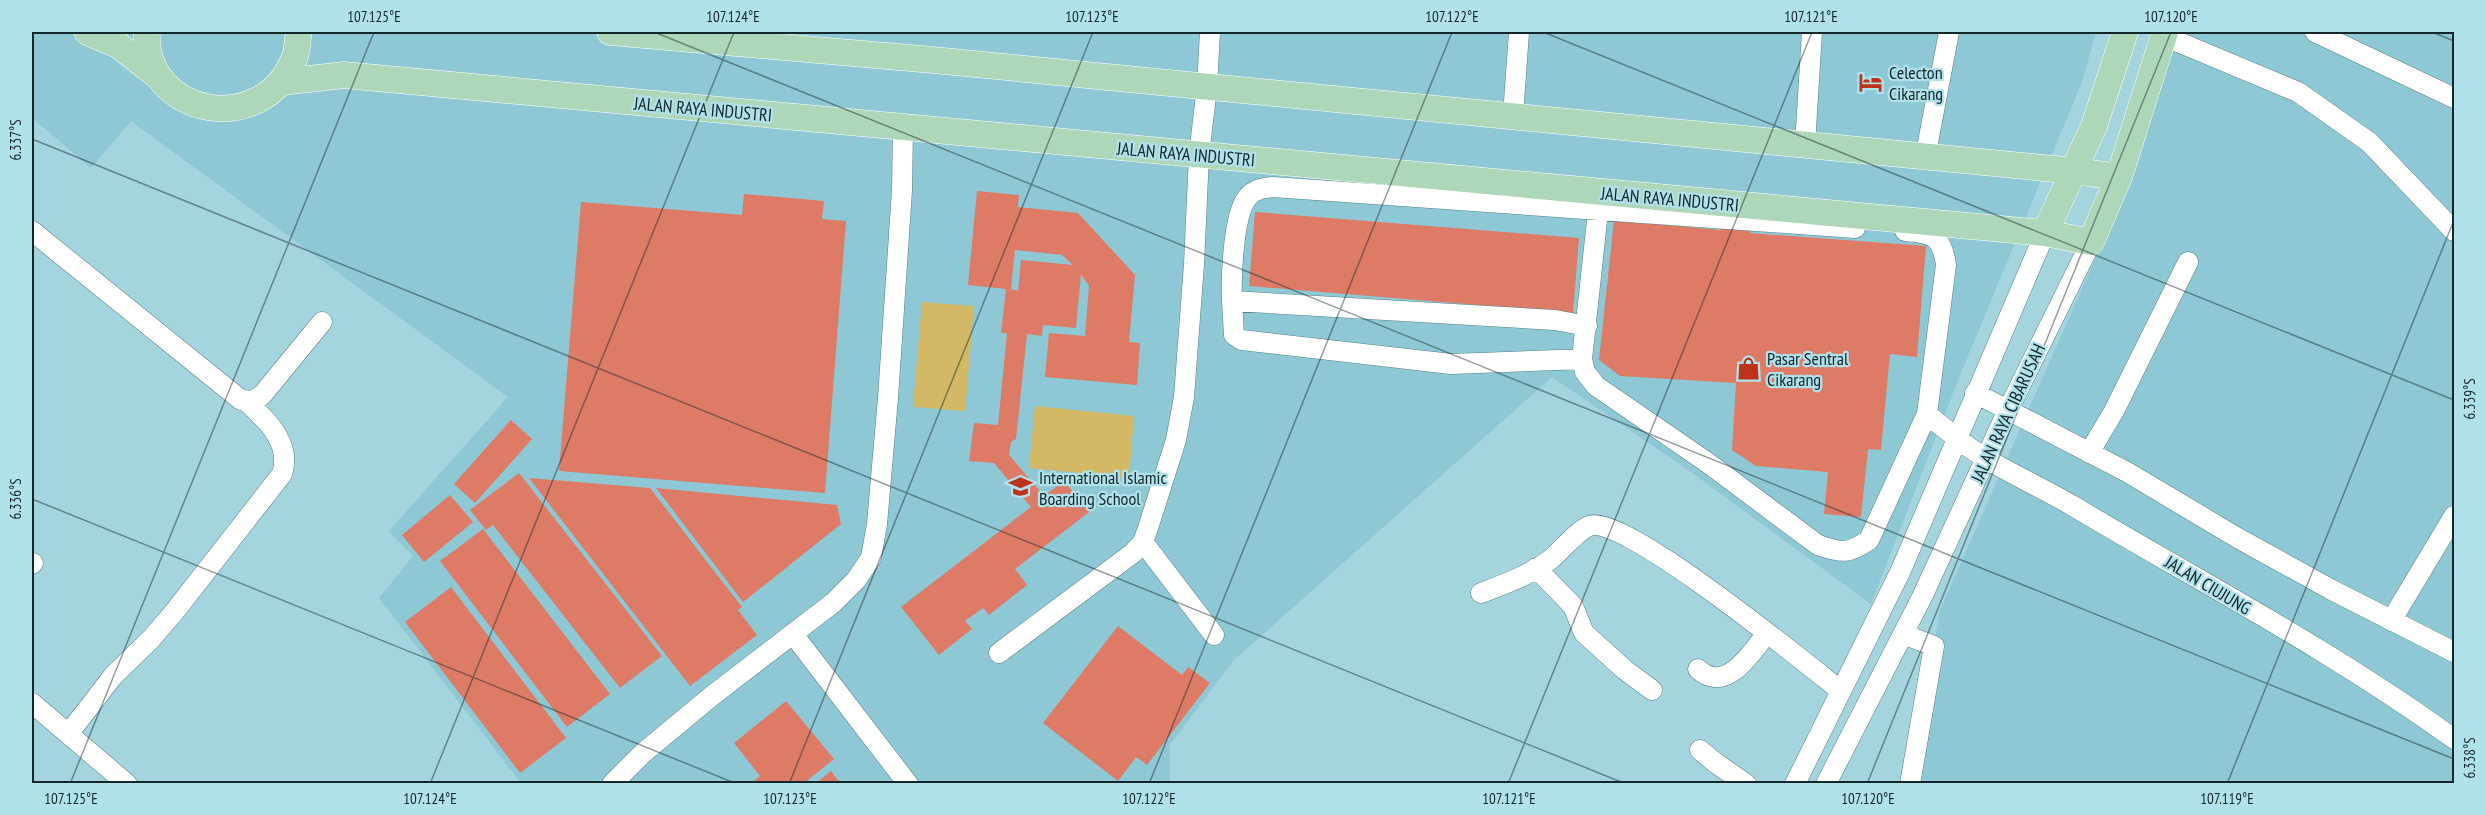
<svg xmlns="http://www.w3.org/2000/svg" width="2486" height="815" font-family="'PT Sans Narrow',sans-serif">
	<rect width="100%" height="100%" fill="#a4d4de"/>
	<path fill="#8ec8d4" d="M32,32h2064l-14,50 -124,298 -87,224 -183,-134 -136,-93 -319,284 -63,84v39l-649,-1 -142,-185 34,-42 -24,-25 119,-134 -377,-276 -40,47 -59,-50z
		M2175,32h279v751l-544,1 30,-174 198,-448z"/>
	<path fill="#d3b965" d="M922,302l52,4 -9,105 -52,-4z
		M1035,406l99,10 -5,62 -100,-10z"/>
	<path fill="#de7b66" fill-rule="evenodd" d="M977,191l42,4 -1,12 60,6 57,62 -6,67 11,1 -3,42 -92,-8 4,-44 36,3 4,-50 -8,-12 -5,54 -33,-3 -1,11 -15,-2 -11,105 -5,3 -2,13 35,41 20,-15 25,31 -74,57 12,16 -38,30 -6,-7 -18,13 7,8 -33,26 -38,-48 130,-100 -37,-44 -25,-2 5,-38 24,2 9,-92h-6l5,-44 -38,-4zM1015,250l47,5 11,10 -52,-5 -3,31 -7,-2z
		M744,194l80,7 -2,18 24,2 -21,272 -266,-22 22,-269 161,13z
		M1255,212l324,26 -6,75 -324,-27z
		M1614,220l106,10v-9l30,2v10l176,13 -9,111 -27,-3 -9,96 -13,-1 -7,68 -37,-3 4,-42 -72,-6 -24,-16 4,-67 -116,-7 -21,-16z
		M511,420l21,19 -57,64 -21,-19z
		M519,473l143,183 -42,32 -127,-163 -7,5 -16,-20z
		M529,478l121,10 92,119 -4,3 19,25 -67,51z
		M656,488l181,17 4,19 -98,78z
		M450,495l23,27 -49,40 -22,-27z
		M483,529l127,165 -43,33 -127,-166z
		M451,587l115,151 -46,35 -115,-151z
		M1118,626l64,49 6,-8 22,16 -63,82 -11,-8 -18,24 -75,-58z
		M786,701l48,58 -31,25h-53l10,-8 -26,-33z
		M831,771l10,13h-26z"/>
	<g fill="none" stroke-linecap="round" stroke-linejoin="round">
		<defs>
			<path id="minor" d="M2315,32l139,66
				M2164,36l134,56 71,50 85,89
				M1513,116l6,-84
				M1805,145l7,-113
				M1925,158l24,-126
				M1600,193l-18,166 3,13 11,14 112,77 110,82c23,8 31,9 51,-5l58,-126 19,-149c-4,-29 -13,-32 -41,-34
				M32,231l209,169 13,1 9,-7 59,-72
				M1232,301l2,34 8,5 209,24 131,-5
				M1587,326l-32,-6 -323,-19c-1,-23 1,-85 15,-103 7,-9 16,-10 26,-11l582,41
				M1975,393l152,79 109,65 94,52 124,63
				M1927,414c19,16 37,31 58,44 28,17 59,31 88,48 126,75 263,147 381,233
				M2089,453l25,-42 74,-149
				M1143,542l71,93
				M32,564l1,-1
				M1536,568l37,38 11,27 41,37 27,20
				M1481,593c24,-9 49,-18 70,-34 11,-9 26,-28 38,-33 31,-15 219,139 252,165
				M2391,621l63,-105
				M793,634l115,150
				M1903,634l31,12 -24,138
				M999,653l134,-100 10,-11 5,-14 28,-88 8,-43 10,-133 5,-109 8,-68 3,-55
				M1698,669c28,26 53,-16 69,-36
				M32,703l95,81
				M69,733l44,-57 38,-37 24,-28 107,-137c10,-30 -15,-54 -35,-72
				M1700,750l17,14 29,20
				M612,784l31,-31 70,-58 120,-92 23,-23 15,-22 6,-34 11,-126 14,-208 1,-62
				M1795,784l106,-214 144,-337
				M1826,784l96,-187 86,-187 83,-168"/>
			<path id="major" d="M87,32l31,13 40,31
				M147,32c-4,85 116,106 147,27 4,-8 3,-19 5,-27
				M610,32l323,28 1142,111 44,6
				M282,82l62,-7 1701,158 46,9 28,-65 46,-145
				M2045,233l49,-107 31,-94"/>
		</defs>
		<use href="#minor" stroke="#53818b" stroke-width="21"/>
		<use href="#major" stroke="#fff" stroke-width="27"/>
		<use href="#minor" stroke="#fff" stroke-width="20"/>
		<use href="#major" stroke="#aed7ba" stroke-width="26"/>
	</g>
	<path fill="none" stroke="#13262a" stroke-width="1.5" stroke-opacity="0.45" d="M654,32l1800,727M1543,32l911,368M2432,32l22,9M32,139l1594,645M32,499l705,285M70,784l304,-752M430,784l304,-752M789,784l304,-752M1149,784l303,-752M1508,784l304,-752M1867,784l304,-752M2227,784l227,-564"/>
	<defs>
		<symbol id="hotel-bare" viewBox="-9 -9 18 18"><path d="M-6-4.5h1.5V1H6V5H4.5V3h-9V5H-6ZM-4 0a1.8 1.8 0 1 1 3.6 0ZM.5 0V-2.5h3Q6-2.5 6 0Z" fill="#bd3218" stroke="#b1e1eb" stroke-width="2.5" paint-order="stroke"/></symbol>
		<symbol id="shop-bare" viewBox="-9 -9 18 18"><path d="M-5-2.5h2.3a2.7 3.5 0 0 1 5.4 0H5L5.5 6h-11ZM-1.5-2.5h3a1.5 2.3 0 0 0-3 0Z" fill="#bd3218" stroke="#b1e1eb" stroke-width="2.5" paint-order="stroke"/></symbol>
		<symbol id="school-bare" viewBox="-9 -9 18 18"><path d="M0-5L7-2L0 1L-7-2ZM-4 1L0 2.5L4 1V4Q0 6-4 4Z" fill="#bd3218" stroke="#b1e1eb" stroke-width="2.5" paint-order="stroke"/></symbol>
	</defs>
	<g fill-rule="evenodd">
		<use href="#hotel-bare" x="1854" y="66" width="33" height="33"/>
		<use href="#shop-bare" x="1732" y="352" width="33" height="33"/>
		<use href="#school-bare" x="1004" y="470" width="33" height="33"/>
	</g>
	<g text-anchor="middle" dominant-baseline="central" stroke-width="4.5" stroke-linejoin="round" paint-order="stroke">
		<g font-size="18" fill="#13262a" stroke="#b1e1eb" text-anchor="start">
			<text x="1889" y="72">Celecton<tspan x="1889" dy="21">Cikarang</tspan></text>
			<text x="1767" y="358">Pasar Sentral<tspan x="1767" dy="21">Cikarang</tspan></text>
			<text x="1039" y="477">International Islamic<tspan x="1039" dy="21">Boarding School</tspan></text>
		</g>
		<g font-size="18" fill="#13262a" stroke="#b1e1eb">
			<text transform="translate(703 109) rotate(5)">JALAN RAYA INDUSTRI</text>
			<text transform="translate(1186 154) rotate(5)">JALAN RAYA INDUSTRI</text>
			<text transform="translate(1670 199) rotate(5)">JALAN RAYA INDUSTRI</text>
			<text transform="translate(2008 413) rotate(-65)">JALAN RAYA CIBARUSAH</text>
			<text transform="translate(2208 585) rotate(31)">JALAN CIUJUNG</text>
		</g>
	</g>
	<rect width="2486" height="815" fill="none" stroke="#b1e1eb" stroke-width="66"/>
	<rect x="33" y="33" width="2420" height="749" fill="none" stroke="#13262a" stroke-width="2"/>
	<g font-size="15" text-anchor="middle" fill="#13262a">
		<text x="374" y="22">107.125°E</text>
		<text x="733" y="22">107.124°E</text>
		<text x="1092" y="22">107.123°E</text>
		<text x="1452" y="22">107.122°E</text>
		<text x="1811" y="22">107.121°E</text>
		<text x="2171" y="22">107.120°E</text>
		<text transform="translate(16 140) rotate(-90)" y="5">6.337°S</text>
		<text transform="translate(2470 399) rotate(-90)" y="5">6.339°S</text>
		<text transform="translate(16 499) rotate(-90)" y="5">6.336°S</text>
		<text transform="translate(2470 758) rotate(-90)" y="5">6.338°S</text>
		<text x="71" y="804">107.125°E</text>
		<text x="430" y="804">107.124°E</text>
		<text x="790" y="804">107.123°E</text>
		<text x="1149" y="804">107.122°E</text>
		<text x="1509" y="804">107.121°E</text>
		<text x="1868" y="804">107.120°E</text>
		<text x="2227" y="804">107.119°E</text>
	</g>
</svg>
